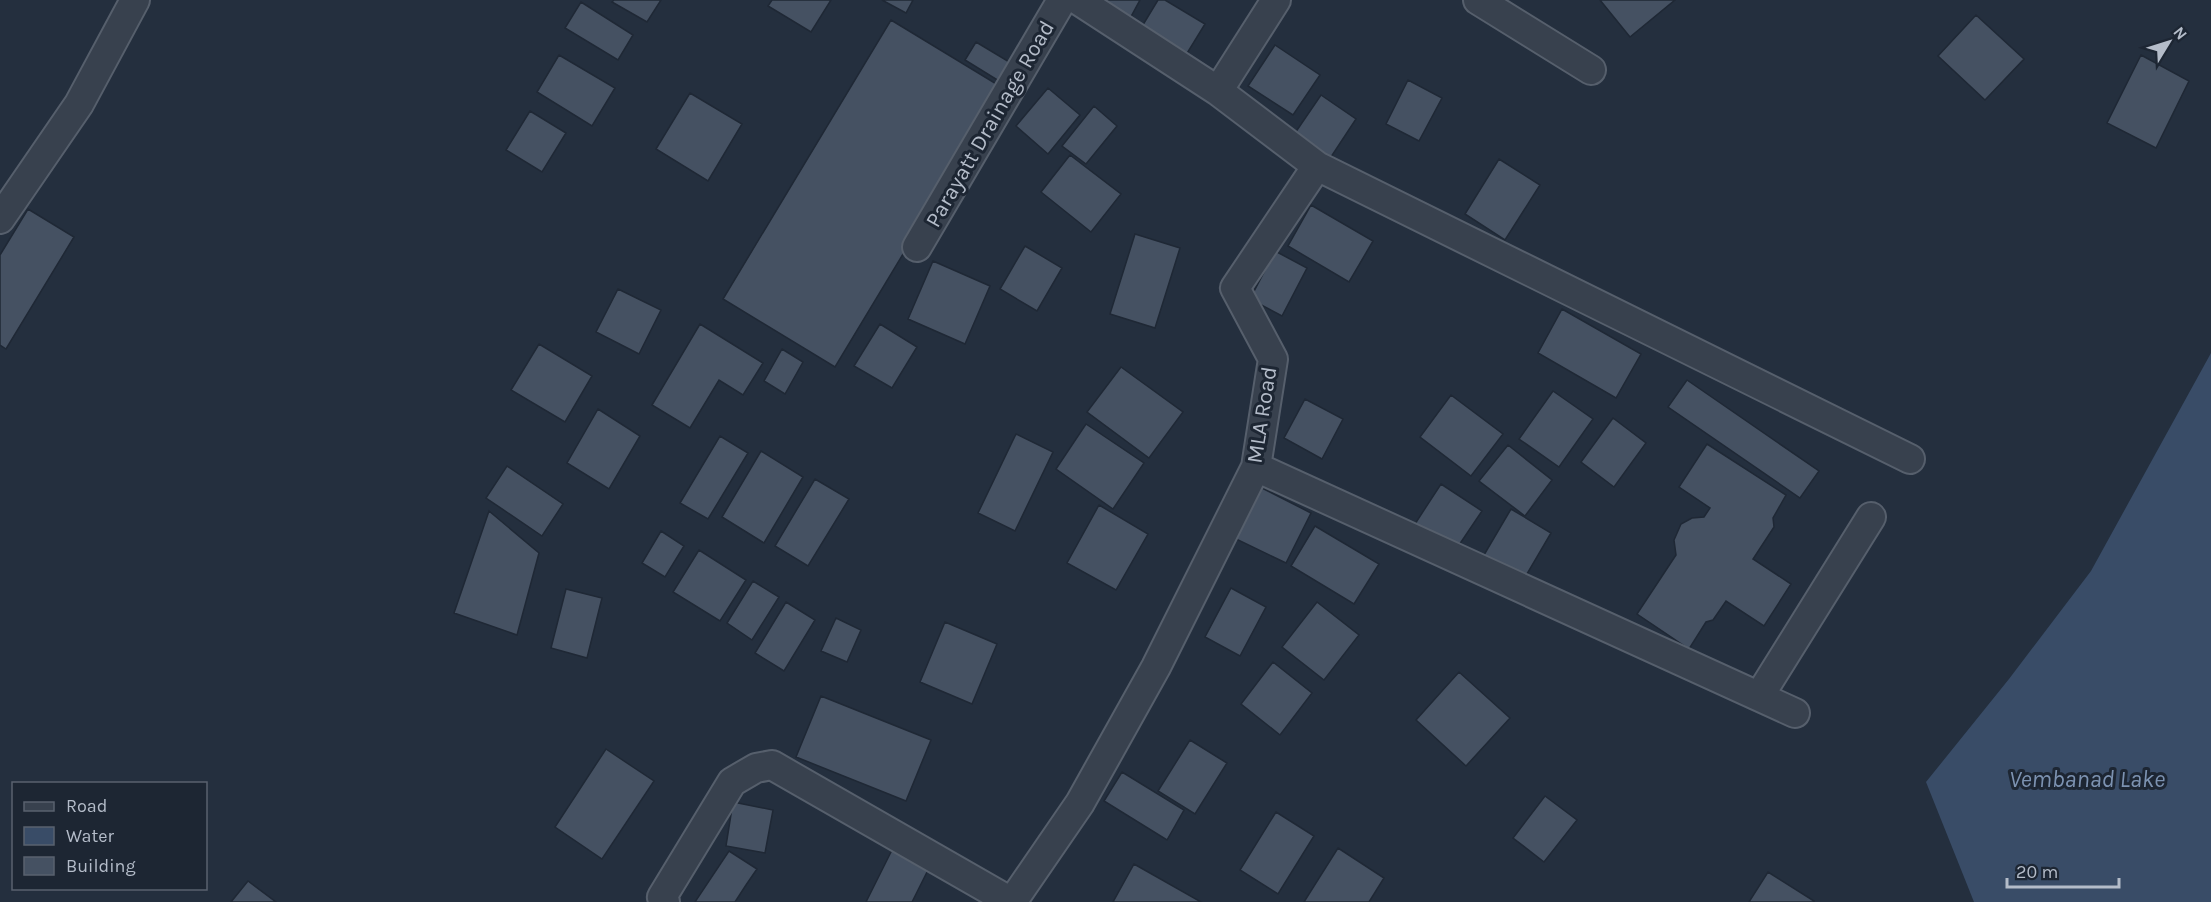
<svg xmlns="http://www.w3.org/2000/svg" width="2211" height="902" font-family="Karla,sans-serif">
	<rect width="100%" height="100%" fill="#242f3e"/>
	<path fill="#394c67" d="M2211,353v549h-237l-48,-120 83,-103 82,-108z"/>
	<path fill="#455162" stroke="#1f2835" stroke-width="1.5" d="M614,0h47l-14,22 -35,-20z
		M772,0h59l-20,32 -43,-26z
		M882,0h31l-7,13z
		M1088,0h52l-12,22z
		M1158,0h7l40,24 -19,31 -45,-27z
		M1600,0h75l-45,37z
		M581,2l52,33 -15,25 -53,-32z
		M1976,15l48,44 -39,41 -47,-44z
		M891,20l112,68 -168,279 -112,-68z
		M976,42l35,21 -12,18 -34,-21z
		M1275,45l45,30 -27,40 -45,-29z
		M559,55l56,33 -23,38 -55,-34z
		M2141,55l48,26 -33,67 -49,-25z
		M1408,80l34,18 -23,43 -33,-17z
		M1048,88l32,27 -32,39 -32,-28z
		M690,93l52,31 -34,57 -52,-32z
		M1321,95l35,24 -27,41 -36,-24z
		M1094,106l23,20 -31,38 -24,-18z
		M530,111l36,22 -24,39 -36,-22z
		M1070,155l51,39 -30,38 -50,-40z
		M1499,159l41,26 -35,55 -40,-26z
		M1311,205l62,36 -24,41 -61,-36z
		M28,209l46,28 -68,112 -6,-4v-90z
		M1135,234l45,14 -25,80 -45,-14z
		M1025,246l37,22 -25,43 -37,-22z
		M1275,251l32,17 -25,48 -32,-17z
		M933,261l57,25 -25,58 -57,-25z
		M618,289l43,21 -22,44 -43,-22z
		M1562,309l79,45 -25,44 -78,-45z
		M700,324l63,39 -20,32 -24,-15 -29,48 -38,-23z
		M880,324l37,23 -25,41 -38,-22z
		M539,344l53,32 -27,46 -54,-32z
		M782,349l21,13 -18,32 -21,-13z
		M1121,367l62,45 -34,46 -62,-46z
		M1687,380l132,91 -19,27 -132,-91z
		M1553,391l40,28 -34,48 -40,-28z
		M1451,395l52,39 -32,42 -51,-39z
		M1305,399l38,20 -21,40 -38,-21z
		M598,409l42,27 -31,53 -42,-26z
		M1613,418l33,25 -32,44 -33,-25z
		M1086,424l58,39 -31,46 -57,-40z
		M1016,434l37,18 -38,79 -37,-18z
		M720,436l28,17 -40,66 -28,-16z
		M1707,444l79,51 -13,23 1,9 -21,32 38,25 -27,42 -38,-25 -13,19 -7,2 -17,27 -52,-35 39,-59 -2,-15 7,-16 11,-6 12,-1 6,-9 -31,-21z
		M1508,445l44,35 -27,36 -46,-35z
		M761,451l42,26 -39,66 -42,-26z
		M507,466l56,38 -21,32 -56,-38z
		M815,479l34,20 -41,67 -33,-20z
		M1441,484l41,27 -29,43 -40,-27z
		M1260,487l51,26 -25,50 -50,-24z
		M1099,505l49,29 -32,56 -49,-27z
		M1511,509l40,24 -30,51 -40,-24z
		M489,511l50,42 -22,82 -63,-22z
		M1315,526l64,38 -25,40 -63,-38z
		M661,531l23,15 -19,31 -23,-14z
		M699,550l47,30 -26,41 -47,-29z
		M753,581l26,16 -27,43 -25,-17z
		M1231,588l35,19 -26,49 -35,-19z
		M566,589l36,9 -15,60 -36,-10z
		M786,602l29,18 -31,51 -29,-18z
		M1317,602l42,33 -35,45 -42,-33z
		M836,618l25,12 -14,32 -26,-11z
		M945,622l52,22 -25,60 -52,-22z
		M1273,662l39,31 -32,42 -39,-31z
		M1459,672l51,46 -44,48 -50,-46z
		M821,696l110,44 -25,61 -110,-44z
		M1190,740l37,23 -32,51 -37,-23z
		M606,749l48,32 -52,78 -47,-32z
		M1122,772l62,38 -17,30 -63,-39z
		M1545,796l32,24 -33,42 -31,-24z
		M733,802l40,8 -8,43 -39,-7z
		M1276,812l38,24 -36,58 -38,-24z
		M894,846l36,20 -18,36h-46z
		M1338,848l46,30 -15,24h-65z
		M729,851l28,18 -11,16 -11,17h-40z
		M1134,864l67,38h-88z
		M1768,872l46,29v1h-65z
		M248,881l28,21h-45z"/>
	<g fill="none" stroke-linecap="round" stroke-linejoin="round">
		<defs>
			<path id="street" d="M1478,0l113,70
				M1218,91l58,-91
				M1317,166l593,293
				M0,219l79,-115 56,-104
				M917,247l145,-247
				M1256,467l539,246
				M1760,695l111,-178
				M665,902l-3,-5 70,-115 24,-14 16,-3 239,137
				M1012,902l68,-99 76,-136 100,-200 17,-108 -38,-71 82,-122 -99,-75 -140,-91"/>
		</defs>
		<use href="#street" stroke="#565f6c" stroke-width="32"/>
		<use href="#street" stroke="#38414e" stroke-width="28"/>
	</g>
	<g text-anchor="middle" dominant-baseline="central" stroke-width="6" stroke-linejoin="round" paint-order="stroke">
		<g font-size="22" fill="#b4bcc9" stroke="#1d2633">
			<text transform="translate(990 124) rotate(-60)">Parayatt Drainage Road</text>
			<text transform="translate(1262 415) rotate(-81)">MLA Road</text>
		</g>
		<g font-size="24" font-style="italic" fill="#7c92b1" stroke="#1d2633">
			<text x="2087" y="779">Vembanad Lake</text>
		</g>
	</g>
	<rect x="12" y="782" width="195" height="108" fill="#1d2633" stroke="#59626f" stroke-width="1.5"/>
	<rect x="24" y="802" width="30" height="9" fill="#38414e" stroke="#59626f" stroke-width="1.5"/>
	<text x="66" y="812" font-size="18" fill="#b4bcc9">Road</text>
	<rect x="24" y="827" width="30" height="18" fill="#394c67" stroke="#59626f" stroke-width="1.5"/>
	<text x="66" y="842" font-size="18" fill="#b4bcc9">Water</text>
	<rect x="24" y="857" width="30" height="18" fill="#455162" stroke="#59626f" stroke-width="1.5"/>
	<text x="66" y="872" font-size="18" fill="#b4bcc9">Building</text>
	<g transform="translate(2169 42) rotate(52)" stroke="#1d2633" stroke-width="4.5" paint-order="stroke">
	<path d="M0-4.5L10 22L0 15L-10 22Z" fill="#b4bcc9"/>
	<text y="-9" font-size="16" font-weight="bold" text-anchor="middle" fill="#b4bcc9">N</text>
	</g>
	<path d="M2007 878v9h112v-9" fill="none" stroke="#b4bcc9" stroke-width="3"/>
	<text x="2016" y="878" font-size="18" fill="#b4bcc9" stroke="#1d2633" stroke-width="4.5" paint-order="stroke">20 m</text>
</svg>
